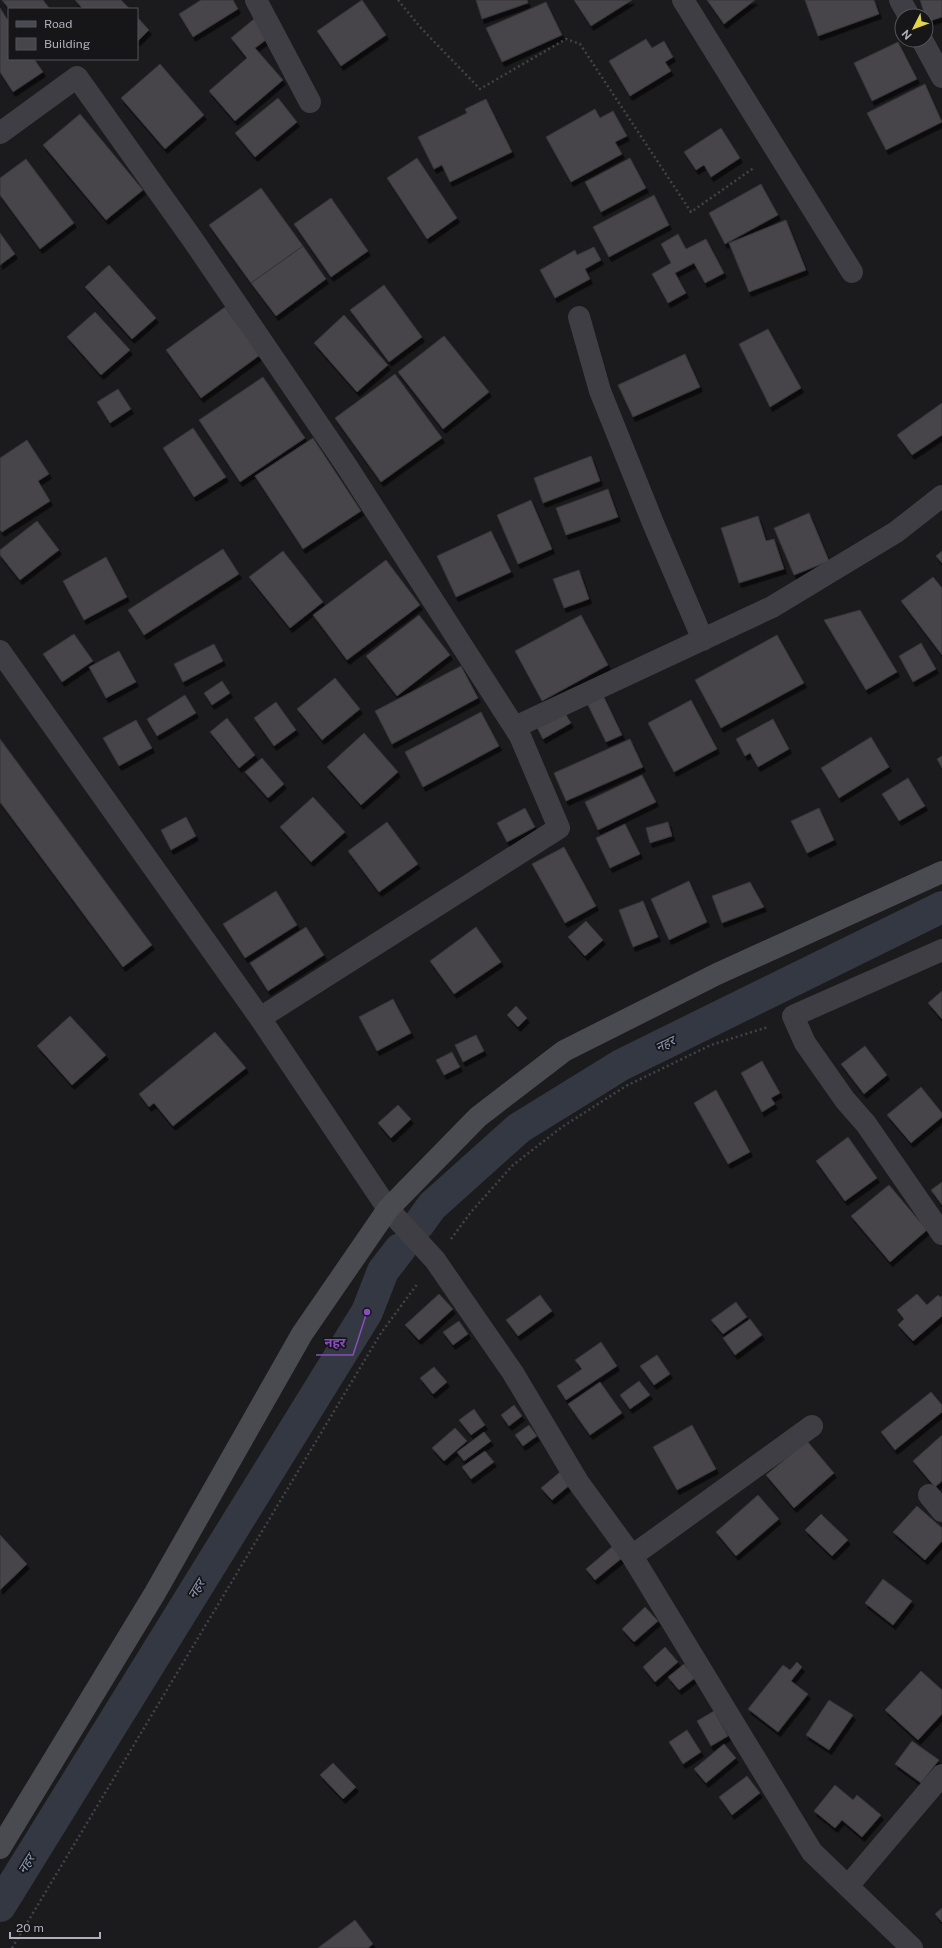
<svg xmlns="http://www.w3.org/2000/svg" width="942" height="1948" font-family="'Public Sans','Noto Sans Devanagari',sans-serif">
	<defs>
		<filter id="shadow"><feDropShadow dx="2.5" dy="4.5" stdDeviation="0" flood-color="#0009"/></filter>
	</defs>
	<rect width="100%" height="100%" fill="#1b1b1d"/>
	<g fill="none" stroke-linecap="round" stroke-linejoin="round">
		<path stroke="#343842" stroke-width="32" d="M419,1224l13,-18 87,-78 102,-63 321,-158
			M0,1906l367,-594 16,-41 17,-22"/>
	</g>
	<path fill="#46454a" stroke="#363539" filter="url(#shadow)" d="M2,0h41l7,9h-41z
		M75,0h46l9,9h-47z
		M201,0h32l5,9 -45,28 -14,-23z
		M362,0l24,35 -45,31 -24,-35z
		M476,0h51l1,3 -46,16z
		M574,0h58l-41,26z
		M707,0h48l-31,24z
		M805,0h69l5,14 -61,22z
		M920,0h22v17l-15,5z
		M546,2l16,33 -60,27 -16,-34z
		M0,8l9,14v37h25l9,13 -30,20 -13,-20z
		M137,17l12,13 -12,12z
		M254,19l16,18 -15,11 28,32 -48,41 -26,-30 38,-33 -16,-20z
		M646,39l6,9 12,-7 9,16 -8,5 6,9 -41,25 -21,-35z
		M898,42l19,37 -45,22 -18,-38z
		M160,64l44,51 -39,34 -44,-51z
		M925,84l17,38 -56,28 -19,-37z
		M278,98l19,24 -42,35 -20,-24z
		M486,99l26,53 -62,30 -8,-17 -8,4 -16,-32 49,-24 -2,-4z
		M595,109l5,9 13,-7 14,25 -12,6 7,12 -51,28 -25,-45z
		M80,114l63,76 -37,30 -63,-75z
		M721,128l19,30 -29,19 -7,-12 -8,5 -12,-18z
		M417,158l40,60 -30,21 -40,-61z
		M630,158l16,30 -45,24 -16,-30z
		M26,159l48,64 -34,26 -40,-54v-17z
		M761,184l17,31 -53,29 -16,-31z
		M261,188l42,58 -52,37 -42,-58z
		M654,195l15,30 -60,32 -16,-30z
		M331,198l37,53 -37,26 -37,-53z
		M786,220l20,50 -57,22 -20,-49z
		M0,233l15,21 -15,11z
		M678,234l8,15 20,-10 18,34 -19,10 -11,-20 -19,10 11,20 -18,10 -16,-29 19,-11 -10,-19z
		M303,246l23,33 -50,37 -25,-33z
		M594,247l7,13 -16,9 5,10 -35,19 -15,-28 35,-20 2,5z
		M109,265l47,53 -24,21 -47,-52z
		M384,285l38,52 -33,25 -39,-52z
		M225,307l35,48 -59,43 -35,-48z
		M95,312l35,38 -29,25 -34,-38z
		M344,315l44,50 -31,27 -43,-49z
		M768,329l33,59 -31,19 -31,-63z
		M444,336l45,56 -46,37 -45,-57z
		M685,354l15,33 -67,30 -15,-32z
		M395,374l47,64 -61,44 -46,-64z
		M263,377l42,61 -65,44 -41,-62z
		M118,389l13,20 -21,14 -13,-21z
		M942,403v32l-30,20 -15,-20z
		M193,428l33,49 -32,20 -31,-49z
		M313,438l48,73 -58,38 -48,-73z
		M27,440l22,34 -11,7 12,20 -48,31 -2,-2v-72z
		M591,456l9,25 -57,22 -9,-25z
		M608,489l10,28 -52,18 -10,-27z
		M531,500l21,49 -34,15 -21,-49z
		M809,513l20,48 -35,14 -20,-47z
		M758,516l8,25 8,-2 10,30 -45,14 -18,-55z
		M37,521l22,29 -39,30 -20,-25v-5z
		M491,531l20,41 -55,25 -19,-41z
		M223,549l16,25 -95,61 -16,-25z
		M283,551l40,51 -33,26 -41,-51z
		M942,551v12l-6,-7z
		M106,557l21,40 -43,23 -21,-39z
		M386,560l34,45 -73,55 -34,-45z
		M579,570l10,29 -25,9 -11,-29z
		M933,577l9,11v67l-41,-54z
		M860,610l37,62 -31,18 -42,-70z
		M419,615l31,40 -53,41 -31,-40z
		M581,615l27,50 -66,36 -27,-50z
		M74,634l19,27 -31,21 -19,-28z
		M777,635l27,48 -83,45 -26,-48z
		M921,643l15,26 -23,13 -14,-26z
		M214,644l9,17 -40,21 -9,-18z
		M119,651l17,31 -30,16 -17,-31z
		M461,666l17,32 -86,46 -17,-33z
		M335,678l25,31 -38,31 -25,-31z
		M222,681l8,12 -18,12 -8,-12z
		M602,693l20,42 -16,7 -20,-41z
		M185,695l11,18 -39,23 -10,-17z
		M691,700l26,49 -43,23 -26,-49z
		M276,702l20,28 -22,16 -20,-28z
		M561,707l10,16 -28,16 -9,-17z
		M481,712l18,34 -76,41 -18,-35z
		M227,718l28,37 -16,13 -29,-36z
		M773,719l16,30 -31,18 -8,-14 -5,3 -9,-17z
		M136,720l16,28 -33,18 -16,-28z
		M364,733l34,39 -37,33 -34,-38z
		M871,737l18,30 -50,31 -18,-30z
		M0,739l152,206 -29,22 -123,-165z
		M630,739l13,28 -77,34 -12,-28z
		M942,756v12l-5,-9z
		M262,758l22,26 -16,14 -23,-26z
		M642,775l14,27 -58,28 -13,-28z
		M908,778l17,28 -26,15 -17,-27z
		M313,797l32,35 -34,30 -31,-35z
		M525,808l10,19 -28,15 -10,-19z
		M819,808l15,32 -27,13 -16,-32z
		M186,817l10,19 -25,14 -10,-20z
		M387,822l31,42 -39,28 -31,-41z
		M668,822l4,14 -22,7 -4,-15z
		M625,824l15,30 -30,14 -14,-30z
		M564,847l32,59 -31,17 -33,-59z
		M689,881l18,41 -38,18 -18,-41z
		M750,882l14,25 -42,16 -10,-27z
		M276,891l21,34 -52,33 -22,-34z
		M643,901l15,36 -25,10 -14,-37z
		M586,921l17,19 -18,16 -17,-19z
		M306,927l18,28 -56,36 -18,-28z
		M476,927l25,35 -47,32 -24,-33z
		M942,991v28l-14,-16z
		M393,999l18,34 -34,18 -18,-34z
		M516,1006l11,12 -9,9 -11,-12z
		M70,1016l36,39 -34,30 -35,-39z
		M215,1032l31,36 -73,58 -19,-23 -5,4 -10,-13z
		M476,1035l8,16 -21,11 -8,-17z
		M865,1046l22,29 -23,19 -23,-30z
		M452,1052l8,15 -16,8 -8,-15z
		M762,1061l18,32 -9,5 4,6 -13,8 -21,-39z
		M921,1087l21,26v4l-31,26 -24,-28z
		M716,1090l34,62 -22,12 -34,-61z
		M398,1105l13,14 -20,19 -13,-15z
		M848,1137l29,41 -32,23 -29,-40z
		M942,1182v23l-11,-15z
		M889,1185l38,45 -37,32 -39,-46z
		M439,1294l14,15 -34,31 -14,-15z
		M917,1294l10,11 11,-10 2,2 2,-1v20l-29,25 -15,-16 6,-6 -7,-9z
		M540,1295l12,16 -34,25 -12,-16z
		M736,1302l11,15 -24,17 -12,-14z
		M750,1319l12,16 -27,20 -12,-17z
		M459,1321l9,13 -15,11 -10,-13z
		M601,1342l16,24 -51,34 -9,-14 25,-17 -7,-9z
		M657,1355l13,19 -16,11 -14,-19z
		M434,1367l13,15 -14,12 -13,-16z
		M639,1381l11,14 -20,14 -10,-14z
		M600,1382l22,31 -32,22 -22,-31z
		M931,1392l11,13v7l-47,38 -14,-18z
		M514,1405l8,11 -13,10 -8,-11z
		M474,1409l11,16 -14,10 -12,-15z
		M529,1425l8,11 -14,10 -8,-11z
		M692,1425l24,44 -39,21 -24,-43z
		M455,1428l12,13 -23,20 -12,-13z
		M484,1432l7,9 -27,20 -7,-9z
		M942,1435v46l-7,6 -22,-26z
		M807,1441l27,32 -40,35 -28,-33z
		M485,1451l9,11 -23,17 -9,-12z
		M560,1472l11,12 -19,16 -11,-12z
		M758,1495l21,24 -43,37 -20,-24z
		M917,1506l25,22v13l-17,19 -32,-28z
		M821,1514l27,26 -16,16 -27,-26z
		M0,1535l27,29 -27,26z
		M613,1546l9,12 -27,22 -9,-11z
		M883,1579l29,22 -19,24 -28,-22z
		M645,1607l13,14 -24,21 -12,-13z
		M665,1647l13,15 -23,20 -12,-15z
		M797,1662l5,5 -11,14 17,13 -30,38 -30,-23 35,-44 7,5z
		M684,1664l11,14 -16,12 -11,-13z
		M921,1671l21,19v24l-24,26 -33,-30z
		M829,1700l24,15 -24,35 -23,-15z
		M714,1711l14,25 -17,10 -14,-25z
		M687,1730l14,22 -18,12 -14,-22z
		M912,1741l27,19 -18,23 -26,-19z
		M724,1744l12,14 -30,25 -12,-14z
		M333,1763l23,24 -13,12 -23,-24z
		M747,1776l13,17 -28,22 -13,-18z
		M835,1785l18,15 4,-5 24,20 -19,22 -20,-17 -7,8 -21,-17z
		M942,1908v14l-7,-8z
		M355,1920l18,24 -5,4h-50z"/>
	<g fill="none" stroke-linecap="round" stroke-linejoin="round">
		<path stroke="#424348" stroke-width="2.5" stroke-dasharray="2 3" stroke-linecap="butt" d="M398,0l22,27 60,62 86,-50 14,5 111,168 64,-45
			M451,1239l20,-27 42,-47 49,-38 64,-41 85,-41 57,-18
			M12,1948l369,-615 37,-50"/>
		<path stroke="#3f3e44" stroke-width="22" d="M256,0l54,102
			M683,0l169,272
			M900,0l9,16
			M922,40l20,37
			M0,133l77,-56 116,163 153,225 174,271 39,92 -299,190
			M579,317l21,74 53,132 50,117
			M0,651l260,367 128,191 47,51 31,45 47,68 65,109 54,74 180,296 100,96
			M515,727l257,-120 124,-75 46,-36
			M942,950l-149,66 12,27 40,57 21,24 76,110
			M929,1495l13,16
			M632,1556l180,-130
			M848,1886l94,-111"/>
		<path stroke="#4a4a51" stroke-width="22" d="M0,1848l155,-255 147,-259 86,-125 90,-92 86,-66 153,-77 225,-102"/>
	</g>
	<g text-anchor="middle" dominant-baseline="central" stroke-width="3.5" stroke-linejoin="round" paint-order="stroke">
		<g font-size="13" font-style="italic" fill="#8996b2" stroke="#161618">
			<text transform="translate(665 1044) rotate(-26)">नहर</text>
			<text transform="translate(196 1589) rotate(-58)">नहर</text>
			<text transform="translate(26 1864) rotate(-58)">नहर</text>
		</g>
	</g>
	<path fill="none" stroke="#884dbe" stroke-width="1.5" d="M367 1312L353 1355H316"/>
	<circle fill="#884dbe" stroke="#161618" stroke-width="1.5" cx="367" cy="1312" r="4"/>
	<g font-size="13" text-anchor="middle" font-weight="bold" fill="#884dbe" stroke="#161618" stroke-width="3.5" stroke-linejoin="round" paint-order="stroke">
		<text x="335" y="1347">नहर</text>
	</g>
	<rect x="8" y="8" width="130" height="52" fill="#161618" stroke="#535459"/>
	<rect x="16" y="21" width="20" height="6" fill="#4a4a51" stroke="#535459"/>
	<text x="44" y="28" font-size="12" fill="#afb0bb">Road</text>
	<rect x="16" y="38" width="20" height="12" fill="#46454a" stroke="#535459"/>
	<text x="44" y="48" font-size="12" fill="#afb0bb">Building</text>
	<g transform="translate(914 28) rotate(228)"><circle r="19" fill="#161618" stroke="#535459"/>
	<path d="M0-3L7 15L0 10L-7 15Z" fill="#e3d34d"/>
	<text y="-6" font-size="11" font-weight="bold" text-anchor="middle" fill="#afb0bb">N</text>
	</g>
	<path d="M10 1932v6h90v-6" fill="none" stroke="#afb0bb" stroke-width="2"/>
	<text x="16" y="1932" font-size="12" fill="#afb0bb" stroke="#161618" stroke-width="3" paint-order="stroke">20 m</text>
</svg>
